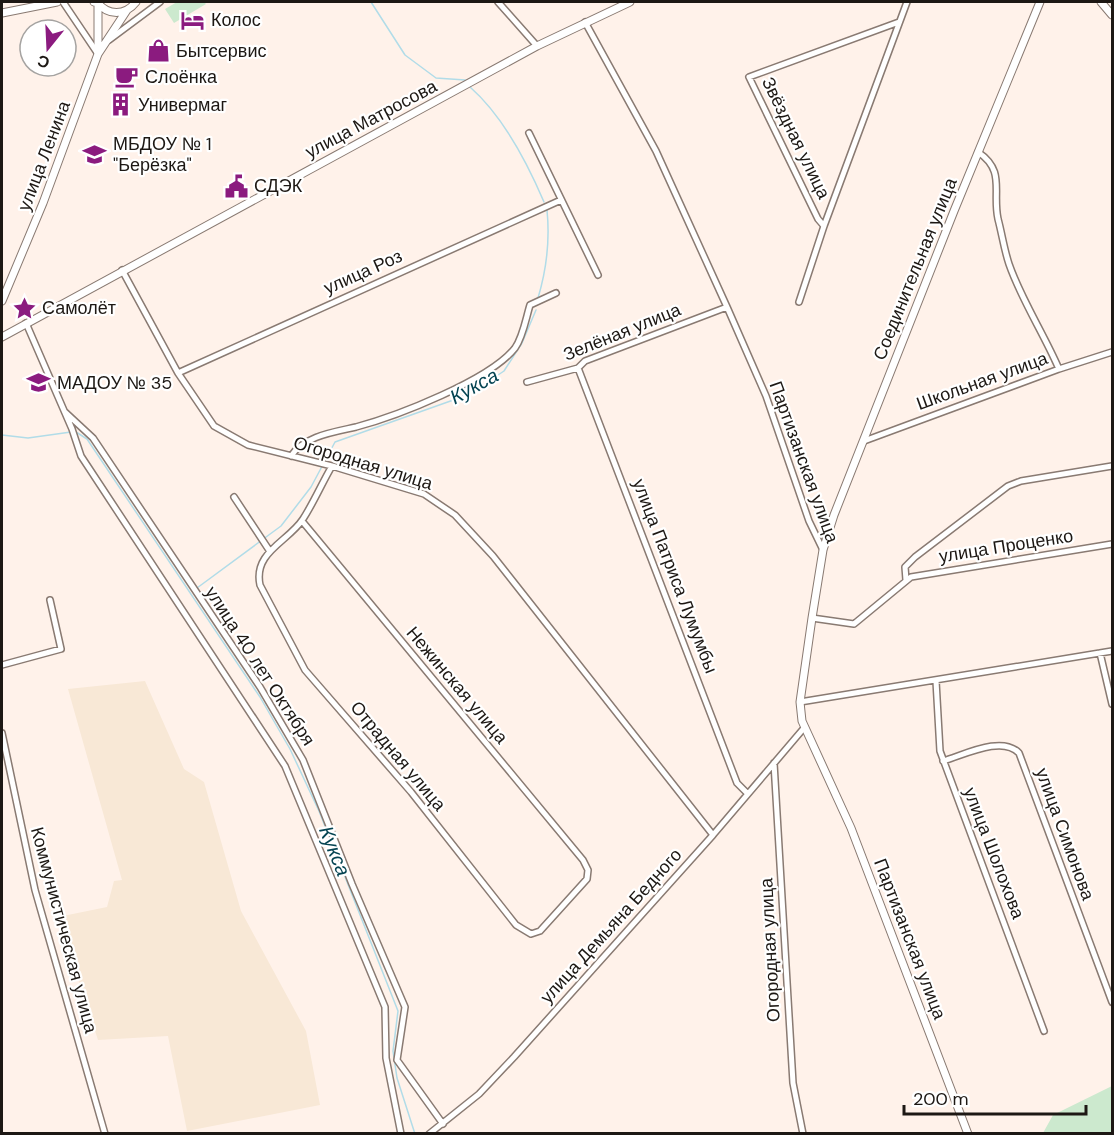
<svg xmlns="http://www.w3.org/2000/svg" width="1114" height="1135" font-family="'DM Sans',sans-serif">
	<rect width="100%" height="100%" fill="#fff2ea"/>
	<path fill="#f8e8d6" d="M145,681l39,88 20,13 37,129 65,120 14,74 -133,26 -19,-95 -70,4 -40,-123 49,-10 7,-26 8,-1 -54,-191z"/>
	<path fill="#cce9ce" d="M177,2h27l2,2 -32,19 -9,-14z
		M1112,1086v47h-69l10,-18z"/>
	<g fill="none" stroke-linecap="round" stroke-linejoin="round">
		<path stroke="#b1dce8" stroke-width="1.5" d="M371,2l34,53 31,23 29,2
			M470,87c33,29 57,75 74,115
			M538,298c9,-30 12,-58 9,-88
			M76,432l11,7 173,258 30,52 29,62 79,200 -5,40 4,27 18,56
			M2,435l26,3 43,-6
			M197,588l84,-62 30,-39 24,-45 124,-44 21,-11 24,-16 18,-28 14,-33"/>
		<defs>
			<path id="minor" d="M63,2l35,52
				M498,2l39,44
				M585,22l71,129 71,156 39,89 43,125 14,29
				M109,40l51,-38
				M529,133l69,142
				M978,152c28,19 14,39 20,67 4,15 6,30 11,45 12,35 35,70 50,105
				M824,226l-6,-7 -69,-142 150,-55
				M122,270l56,103 36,53 34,19 84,21 92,28 31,21 38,41 220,279
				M799,302l25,-76 83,-224
				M26,323l46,106 9,27 204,310 100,241 1,51 15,76
				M578,368l159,415 10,10
				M178,373l383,-173
				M527,382l51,-14 7,-7 142,-54
				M65,412l28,26 167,249 43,73 49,124 53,123 -8,53 46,64
				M864,441l195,-72 53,-17
				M291,456c13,-20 43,-24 65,-29 41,-11 134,-47 159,-79 8,-11 11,-30 15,-43l26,-12
				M234,497l35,53
				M302,521l281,339 5,10 -1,9 -47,52 -9,3 -15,-9 -105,-133 -106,-122 -45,-85c-7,-33 28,-43 43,-66 11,-17 19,-36 29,-53
				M906,580l-1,-13 10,-10 93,-71 13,-5 91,-15
				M812,618l42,6 57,-47 201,-33
				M1100,653l12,51
				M2,665l59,-16 -11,-49
				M936,681l4,70 104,280
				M800,702l312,-51
				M2,733l33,157 70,244
				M943,761c21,-6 59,-26 76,-8l93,249
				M774,763l19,320 10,51
				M429,1134l50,-40 35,-37 199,-222 91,-107"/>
			<path id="tertiary" d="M94,2l4,1v48
				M97,2c11,14 28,14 39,0
				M1101,2l11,13
				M2,13l55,-11
				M2,301l41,-98 55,-149 29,-44
				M2,337l535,-291 93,-44
				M968,1134l-117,-306 -49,-107 -2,-19 12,-84 11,-68 11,-35 120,-304 86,-209"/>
		</defs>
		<use href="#minor" stroke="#897a72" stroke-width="8"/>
		<use href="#tertiary" stroke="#897a72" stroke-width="9"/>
		<use href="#minor" stroke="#fff" stroke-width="5"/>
		<use href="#tertiary" stroke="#fff" stroke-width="7"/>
	</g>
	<defs>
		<symbol id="hotel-bare" viewBox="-9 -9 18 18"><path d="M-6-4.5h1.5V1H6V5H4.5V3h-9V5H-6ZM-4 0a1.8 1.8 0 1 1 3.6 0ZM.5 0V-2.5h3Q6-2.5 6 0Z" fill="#8b1b7f" stroke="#fff" stroke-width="2.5" paint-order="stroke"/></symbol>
		<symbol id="shop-bare" viewBox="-9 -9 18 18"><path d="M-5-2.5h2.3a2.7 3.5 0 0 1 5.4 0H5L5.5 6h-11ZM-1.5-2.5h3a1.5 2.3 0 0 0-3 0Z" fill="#8b1b7f" stroke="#fff" stroke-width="2.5" paint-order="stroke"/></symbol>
		<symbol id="cafe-bare" viewBox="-9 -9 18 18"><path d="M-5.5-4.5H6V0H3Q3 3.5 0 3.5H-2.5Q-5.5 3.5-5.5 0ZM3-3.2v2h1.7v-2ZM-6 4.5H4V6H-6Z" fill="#8b1b7f" stroke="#fff" stroke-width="2.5" paint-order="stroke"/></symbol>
		<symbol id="building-bare" viewBox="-9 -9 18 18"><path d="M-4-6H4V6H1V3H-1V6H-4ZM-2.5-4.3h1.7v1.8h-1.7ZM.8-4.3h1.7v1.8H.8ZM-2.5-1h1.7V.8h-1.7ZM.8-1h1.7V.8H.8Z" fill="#8b1b7f" stroke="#fff" stroke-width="2.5" paint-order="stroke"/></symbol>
		<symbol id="school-bare" viewBox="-9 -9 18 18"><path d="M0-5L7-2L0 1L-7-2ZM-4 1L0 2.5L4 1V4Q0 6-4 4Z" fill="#8b1b7f" stroke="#fff" stroke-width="2.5" paint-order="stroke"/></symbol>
		<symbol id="civic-bare" viewBox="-9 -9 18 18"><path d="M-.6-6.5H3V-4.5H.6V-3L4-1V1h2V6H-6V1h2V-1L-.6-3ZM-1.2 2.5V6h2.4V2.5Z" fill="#8b1b7f" stroke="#fff" stroke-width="2.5" paint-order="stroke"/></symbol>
		<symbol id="sight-bare" viewBox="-9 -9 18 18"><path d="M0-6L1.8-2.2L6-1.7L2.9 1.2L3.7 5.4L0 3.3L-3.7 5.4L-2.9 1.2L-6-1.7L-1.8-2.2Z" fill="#8b1b7f" stroke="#fff" stroke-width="2.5" paint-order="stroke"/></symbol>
	</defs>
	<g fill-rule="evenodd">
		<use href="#hotel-bare" x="176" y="4" width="33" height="33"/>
		<use href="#shop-bare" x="142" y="34" width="33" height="33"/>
		<use href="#cafe-bare" x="110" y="60" width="33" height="33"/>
		<use href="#building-bare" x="104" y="88" width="33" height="33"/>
		<use href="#school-bare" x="78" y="138" width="33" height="33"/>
		<use href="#civic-bare" x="220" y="170" width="33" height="33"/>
		<use href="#sight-bare" x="8" y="292" width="33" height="33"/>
		<use href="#school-bare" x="22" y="366" width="33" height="33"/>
	</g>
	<g text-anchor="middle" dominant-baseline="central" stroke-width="4.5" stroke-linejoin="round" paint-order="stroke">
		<g font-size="18" fill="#1d1814" stroke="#fff" text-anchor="start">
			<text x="211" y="20">Колос</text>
			<text x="176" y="51">Бытсервис</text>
			<text x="145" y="77">Слоёнка</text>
			<text x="138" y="105">Универмаг</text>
			<text x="113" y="144">МБДОУ № 1<tspan x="113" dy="21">"Берёзка"</tspan></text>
			<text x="254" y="186">СДЭК</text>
			<text x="42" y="308">Самолёт</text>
			<text x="57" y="383">МАДОУ № 35</text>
		</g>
		<g font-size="18" fill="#1d1814" stroke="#fff">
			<text transform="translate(371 119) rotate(-28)">улица Матросова</text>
			<text transform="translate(796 138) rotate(64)">Звёздная улица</text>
			<text transform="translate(44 156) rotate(-69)">улица Ленина</text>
			<text transform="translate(915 269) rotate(-68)">Соединительная улица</text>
			<text transform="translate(363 272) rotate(-24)">улица Роз</text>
			<text transform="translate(622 332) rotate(-22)">Зелёная улица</text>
			<text transform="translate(982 381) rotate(-20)">Школьная улица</text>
			<text transform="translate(804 462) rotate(70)">Партизанская улица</text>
			<text transform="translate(363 463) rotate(17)">Огородная улица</text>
			<text transform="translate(1006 546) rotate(-9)">улица Проценко</text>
			<text transform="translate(675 576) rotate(69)">улица Патриса Лумумбы</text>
			<text transform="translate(260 666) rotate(57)">улица 40 лет Октября</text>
			<text transform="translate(457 685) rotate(50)">Нежинская улица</text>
			<text transform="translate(398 756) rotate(50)">Отрадная улица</text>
			<text transform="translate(1065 834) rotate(70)">улица Симонова</text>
			<text transform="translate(994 853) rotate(69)">улица Шолохова</text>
			<text transform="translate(611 926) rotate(-48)">улица Демьяна Бедного</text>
			<text transform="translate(64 930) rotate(75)">Коммунистическая улица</text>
			<text transform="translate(910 939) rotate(69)">Партизанская улица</text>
			<text transform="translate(770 950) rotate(-93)">Огородная улица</text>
		</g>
		<g font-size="20" font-style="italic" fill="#054452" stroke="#fff">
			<text transform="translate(474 386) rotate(-29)">Кукса</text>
			<text transform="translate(335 851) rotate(68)">Кукса</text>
		</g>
	</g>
	<rect width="1114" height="1135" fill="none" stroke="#1d1814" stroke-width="6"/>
	<g transform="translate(48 48) rotate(198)"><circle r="28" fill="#ffffff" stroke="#a5a3a1" stroke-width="1.5"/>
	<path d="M0-4.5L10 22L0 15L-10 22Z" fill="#8b1b7f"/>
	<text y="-9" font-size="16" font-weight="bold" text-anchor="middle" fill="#1d1814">С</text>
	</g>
	<path d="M904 1105v9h182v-9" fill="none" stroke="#1d1814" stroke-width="3"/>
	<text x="913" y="1105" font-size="18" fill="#1d1814" stroke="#ffffff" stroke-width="4.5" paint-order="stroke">200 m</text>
</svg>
